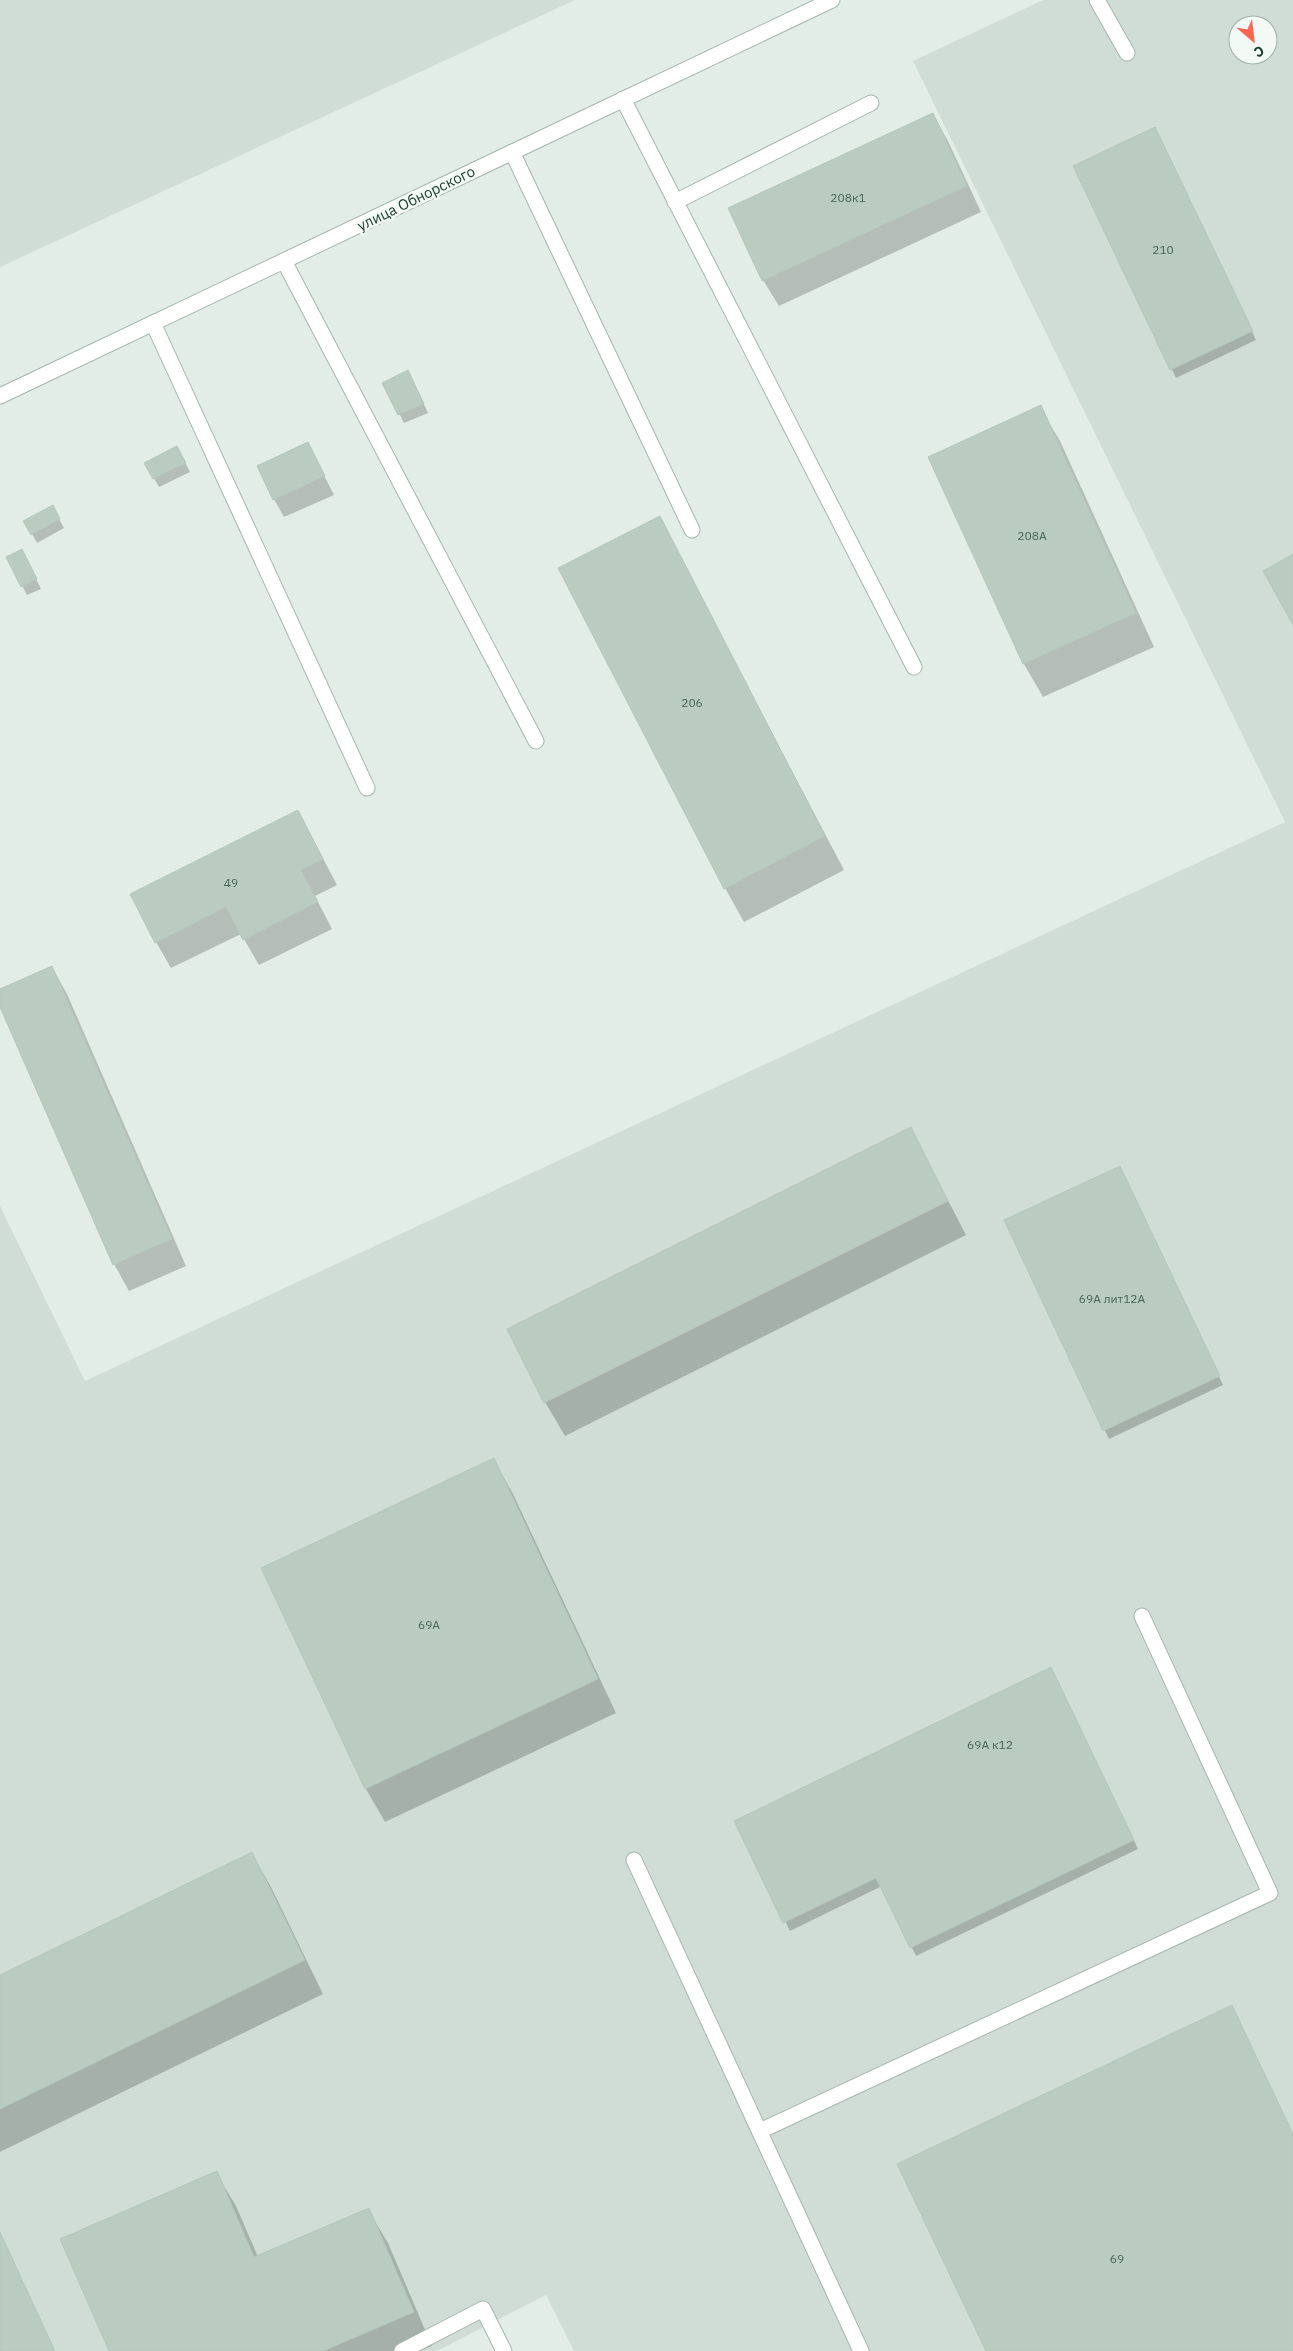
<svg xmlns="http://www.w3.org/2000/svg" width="1293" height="2351" font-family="'IBM Plex Sans',sans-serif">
	<rect width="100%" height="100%" fill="#e2ede7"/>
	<path fill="#d0ddd6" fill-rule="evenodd" d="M0,0h575l-575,267z
		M1043,0h250v2351h-719l-28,-56 -109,56h-437v-1145l85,175 1200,-559 -372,-761zM1238,25h30v30h-30z"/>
	<path fill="#0003" d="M933,114l15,27 33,71 -202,94 -16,-26z
		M1155,129l101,211 -80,38 -101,-211z
		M413,381l15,32 -24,10 -20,-40z
		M1040,407l20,34 94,206 -111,50 -19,-33 -94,-206z
		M308,444l26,51 -50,22 -10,-18z
		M182,456l8,16 -31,15 -13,-23z
		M52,506l12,22 -27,15 -12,-22z
		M659,518l185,352 -100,52 -19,-34z
		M8,557l18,2 15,30 -14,6z
		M298,811l39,74 -22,11 17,33 -73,36 -18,-31 -70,34 -15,-26z
		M52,967l15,27 119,272 -57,25 -15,-27 -114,-260v-14z
		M911,1129l55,106 -401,201 -20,-34z
		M1124,1176l99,209 -114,54 -104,-218z
		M494,1460l19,34 103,219 -231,109 -19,-33 -104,-221z
		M1056,1678l82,171 -222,107 -34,-70 -92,45 -54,-110z
		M252,1854l19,33 52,107 -323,158v-175z
		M216,2173l20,33 22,51 110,-47 20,33 44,103 -12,5h-310z"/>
	<path fill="#bacbc2" stroke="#b4c7bd" d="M933,113l34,73 -205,95 -34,-73z
		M1155,127l98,204 -83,39 -97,-204z
		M408,370l16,34 -26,11 -16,-32z
		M1041,405l95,208 -113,51 -95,-207z
		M308,442l17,34 -52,24 -16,-34z
		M177,446l9,17 -33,16 -9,-16z
		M53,505l7,14 -29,16 -8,-14z
		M660,516l165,320 -101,53 -166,-321z
		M22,549l15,30 -16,8 -15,-30z
		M1293,554v71l-30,-54z
		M298,810l25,49 -22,11 17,32 -75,38 -17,-33 -71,36 -25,-49z
		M52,966l120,273 -59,26 -113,-258v-18z
		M911,1127l37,74 -404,202 -37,-74z
		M1120,1166l100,210 -117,55 -99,-211z
		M494,1458l104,221 -233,110 -104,-221z
		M1051,1667l83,173 -224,108 -34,-70 -93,45 -49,-102z
		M252,1852l53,108 -305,149v-134z
		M1232,2005l61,129v217h-307l-89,-187z
		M217,2171l37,86 115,-49 45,104 -91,39h-214l-49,-112z
		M0,2232l55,119h-55z"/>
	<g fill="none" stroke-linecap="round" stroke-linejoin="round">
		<defs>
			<path id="lane" d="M1097,0l30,53
				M623,99l291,568
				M512,152l180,378
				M675,202l196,-99
				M284,261l252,480
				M153,323l214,465
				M634,1860l227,491
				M760,2131l510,-238 -128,-277
				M402,2351l81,-42 21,42"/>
			<path id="street" d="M0,396l832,-396"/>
		</defs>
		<use href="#lane" stroke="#a4b6ad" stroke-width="17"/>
		<use href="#street" stroke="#a4b6ad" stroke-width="17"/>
		<use href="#lane" stroke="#fff" stroke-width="15"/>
		<use href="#street" stroke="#fff" stroke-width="15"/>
	</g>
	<g text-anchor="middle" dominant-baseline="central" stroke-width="5" stroke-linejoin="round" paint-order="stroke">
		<g font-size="12" fill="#476357">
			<text x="848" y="197">208к1</text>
			<text x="1163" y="249">210</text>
			<text x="1032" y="535">208А</text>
			<text x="692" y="702">206</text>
			<text x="231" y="882">49</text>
			<text x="1112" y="1298">69А лит12А</text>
			<text x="429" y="1624">69А</text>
			<text x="990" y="1744">69А к12</text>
			<text x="1117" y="2258">69</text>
		</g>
		<g font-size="15" fill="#214033" stroke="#f3f9f5">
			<text transform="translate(416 198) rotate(-26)">улица Обнорского</text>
		</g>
	</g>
	<g transform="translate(1253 40) rotate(152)"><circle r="24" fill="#f3f9f5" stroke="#9fafa7"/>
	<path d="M0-4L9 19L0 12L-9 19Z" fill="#fb6653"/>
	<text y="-8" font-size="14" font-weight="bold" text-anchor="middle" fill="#214033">С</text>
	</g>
</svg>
